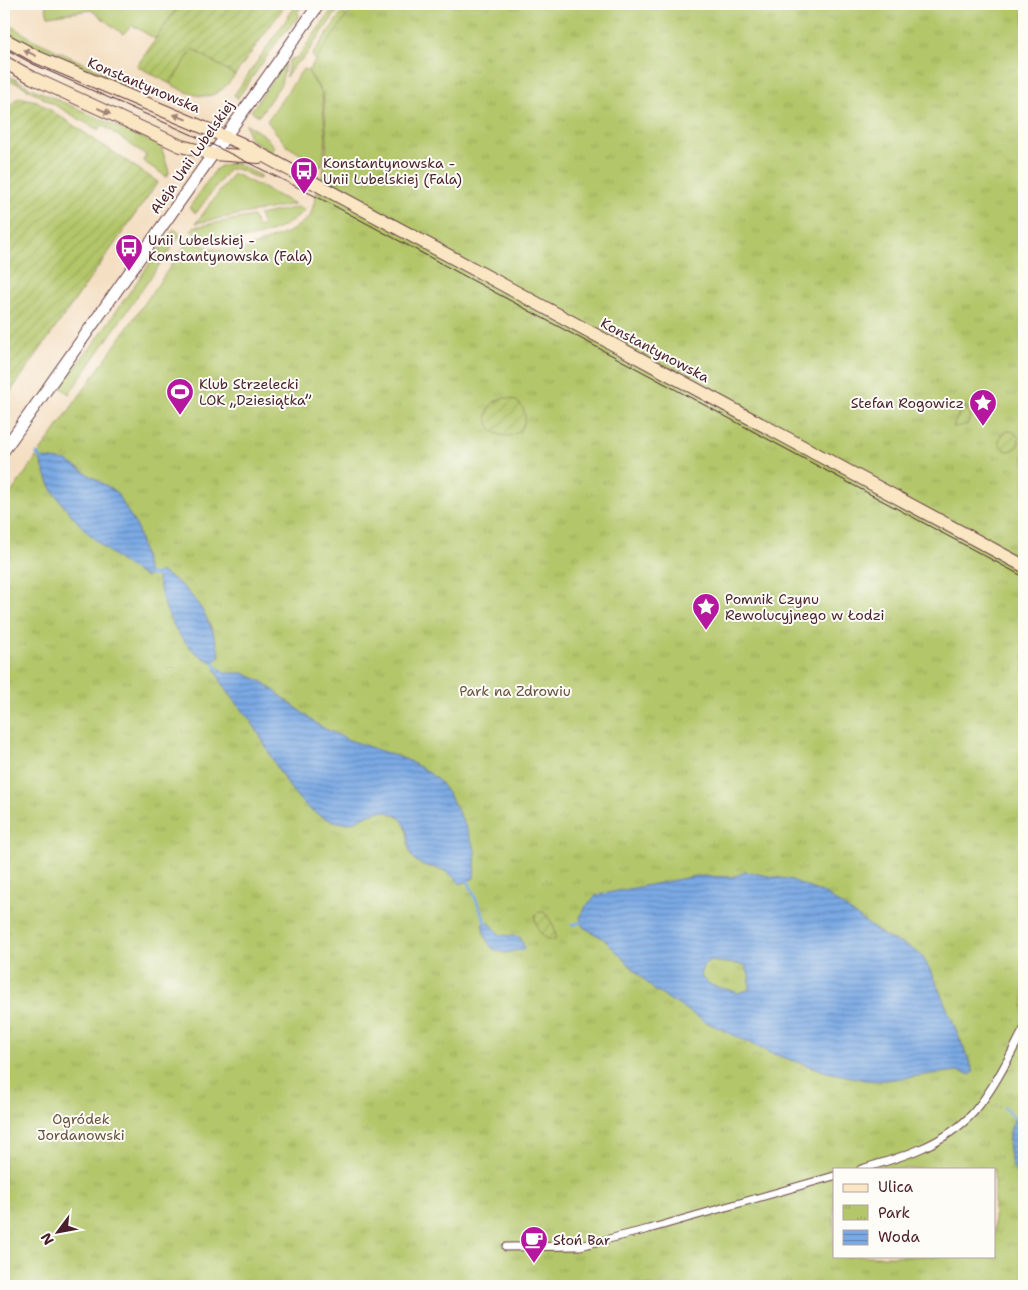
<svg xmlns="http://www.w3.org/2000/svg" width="1028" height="1290" font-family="'Shantell Sans',sans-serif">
	<defs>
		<pattern id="park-tufts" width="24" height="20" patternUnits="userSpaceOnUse" patternTransform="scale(1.25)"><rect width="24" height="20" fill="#b3c669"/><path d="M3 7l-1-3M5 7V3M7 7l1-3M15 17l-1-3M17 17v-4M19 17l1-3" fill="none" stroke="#9baa5b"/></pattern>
		<pattern id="garden-furrows" width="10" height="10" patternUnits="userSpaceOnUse" patternTransform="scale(1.25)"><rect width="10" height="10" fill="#b3c669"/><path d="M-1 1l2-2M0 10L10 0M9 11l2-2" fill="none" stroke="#9baa5b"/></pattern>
		<pattern id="water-rules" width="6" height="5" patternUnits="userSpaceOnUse" patternTransform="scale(1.25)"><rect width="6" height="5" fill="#7aa9e4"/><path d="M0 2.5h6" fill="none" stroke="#6689b9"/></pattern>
	</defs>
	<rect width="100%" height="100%" fill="#fdfcf7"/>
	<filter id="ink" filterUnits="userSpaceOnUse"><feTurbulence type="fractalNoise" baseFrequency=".02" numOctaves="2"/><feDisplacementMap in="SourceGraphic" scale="10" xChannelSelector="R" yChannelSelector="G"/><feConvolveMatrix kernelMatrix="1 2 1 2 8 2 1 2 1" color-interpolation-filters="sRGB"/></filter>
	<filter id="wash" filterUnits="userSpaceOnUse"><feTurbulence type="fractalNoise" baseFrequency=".0096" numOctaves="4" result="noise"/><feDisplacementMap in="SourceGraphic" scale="20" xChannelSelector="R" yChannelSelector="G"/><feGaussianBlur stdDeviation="1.12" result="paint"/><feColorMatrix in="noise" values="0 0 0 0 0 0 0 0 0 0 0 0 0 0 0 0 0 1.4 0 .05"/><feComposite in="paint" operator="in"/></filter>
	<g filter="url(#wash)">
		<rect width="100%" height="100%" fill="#f4dfc3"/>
		<path fill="#b3c669" stroke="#7e724a" d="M45,4h135l-25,35 -23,-14 -9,9 -32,-24 -43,6z
			M297,4h6l-6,9 3,2 -20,23 -43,61 -3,-4z
			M336,4l5,2 -38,53 -7,4 -10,14 3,-17 9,-3z
			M342,12l10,8 -30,49 -10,-14z
			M5,22l29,18 102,48 -9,-1 -74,-30 -49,-26z
			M193,49l42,26c-21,29 -36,24 -65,9z
			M286,61l-5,23 -22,32 -8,-5z
			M303,69l4,1 15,24 4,45 -4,28 -35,-21 -20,-25z
			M4,73l25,14 132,59 8,26 -2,5 -24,-16 3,-6 -44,-30 -4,5 -79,-46 -15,-5z
			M246,124l19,12 9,11 -1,6 -23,-14z
			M236,163l25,13 -2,3 -22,-10h-8l-33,44 -7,-5 27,-39 7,-4z
			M233,174h2l60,30 -99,19z
			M299,207l6,2c-25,29 -81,39 -114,22l3,-4 59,-11 5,11 5,-2 -4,-10z
			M174,229l7,5 -112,160 -10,-8 35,-43z"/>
		<path fill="url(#park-tufts)" stroke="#7e724a" fill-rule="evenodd" d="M355,4h669v1282h-1020v-783l185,-263 23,9 30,1 49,-19 19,-14 15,-52 2,-25 -4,-46 -15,-23zM834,1169h160v87h-160z"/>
		<path fill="url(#garden-furrows)" stroke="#7e724a" d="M180,4h106l-51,71 -42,-26 -23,35 -33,-18z
			M18,97l19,4 121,81 -154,219v-287z
			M487 417a19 19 0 1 1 38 0a19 19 0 1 1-38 0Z
			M962,406l4,1 5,10 -4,8 -14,2z
			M999 441a10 10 0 1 1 20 0a10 10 0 1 1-20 0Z
			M539,912h5c7,8 13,18 11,28 -13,1 -20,-13 -20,-25z"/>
		<path fill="url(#water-rules)" stroke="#626488" fill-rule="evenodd" d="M44,458l23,3 49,31 21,35 12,49 -3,1c-33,-17 -69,-52 -90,-82 -8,-10 -11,-24 -16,-35z
			M161,572c34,17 51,49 59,84l-8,6c-30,-12 -47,-47 -53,-78 0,-4 -3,-6 -3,-11z
			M218,667l7,6h18l20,9 58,45 28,13 56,19 22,12 13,11 10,14 14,27 12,29 -2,26 -13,6c-5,-5 -11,-11 -18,-14 -9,-3 -21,-3 -28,-10 -13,-12 1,-36 -22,-46 -23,-10 -31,11 -50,9 -49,-7 -65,-58 -87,-94 -14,-23 -29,-33 -41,-60z
			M746,872l46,8 35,15 59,42 25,11 11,8 10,17 42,99 -3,3 -14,-4 -78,10 -14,-1 -38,-8 -57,-19 -64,-31 -52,-32 -50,-51 -21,-12 -3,-10 6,-11 11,-11 99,-19 36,1zM708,961l37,4 4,10 1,14 -12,4c-14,-7 -28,-3 -38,-18l3,-8z
			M489,922l11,13 20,2 5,12 -20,4 -12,-4 -6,-8 -5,-17z
			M1021,1110l3,4v70c-19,-20 -21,-54 -3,-74z"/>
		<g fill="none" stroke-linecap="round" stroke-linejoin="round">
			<path stroke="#7aa9e4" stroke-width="3" d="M37,454l5,5
				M149,574l7,2
				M214,662l3,6
				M468,881l18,42
				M572,925l10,-3
				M1004,1107l10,11"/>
		</g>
	</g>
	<g filter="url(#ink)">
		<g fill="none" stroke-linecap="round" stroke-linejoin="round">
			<defs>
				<path id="pedestrian" d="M861,1169c39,-11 84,-25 112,-56 21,-24 36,-56 51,-84
					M506,1247l74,-1 69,-17 185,-53"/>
				<path id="tertiary" d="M4,450l315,-446"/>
				<path id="secondary" d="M4,39l33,18 203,86 784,423
					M4,62l29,16 148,68 31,8 47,3"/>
			</defs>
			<use href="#pedestrian" stroke="#643c42" stroke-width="9"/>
			<use href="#tertiary" stroke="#643c42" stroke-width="13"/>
			<use href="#secondary" stroke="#643c42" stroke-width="14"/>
			<use href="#pedestrian" stroke="#fff" stroke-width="7"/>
			<use href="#tertiary" stroke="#fff" stroke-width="11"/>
			<use href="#secondary" stroke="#fbe6c4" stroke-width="12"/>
			<path stroke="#4a1f2b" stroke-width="1" d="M4,48l29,16 164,73 130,65 697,375"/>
			<defs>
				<path id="rail" d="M4,13l6,-9"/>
			</defs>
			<use href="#rail" stroke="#4a1f2b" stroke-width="5"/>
			<use href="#rail" stroke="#fdfcf7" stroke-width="3" stroke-dasharray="9" stroke-linecap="butt"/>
		</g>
		<defs><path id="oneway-solid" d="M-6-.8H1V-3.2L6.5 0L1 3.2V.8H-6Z" transform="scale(1.25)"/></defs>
		<g fill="#a28278">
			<use href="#oneway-solid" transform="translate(30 53) rotate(-154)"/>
			<use href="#oneway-solid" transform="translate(104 111) rotate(25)"/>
			<use href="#oneway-solid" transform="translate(180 117) rotate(-158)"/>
		</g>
	</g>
	<defs>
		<symbol id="bus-pin" viewBox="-11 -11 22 30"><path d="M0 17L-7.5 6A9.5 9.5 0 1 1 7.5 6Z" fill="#b5179e" stroke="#fdfcf7"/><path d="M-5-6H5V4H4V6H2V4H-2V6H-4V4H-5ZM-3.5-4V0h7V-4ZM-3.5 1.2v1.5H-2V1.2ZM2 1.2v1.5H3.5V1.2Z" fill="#fff"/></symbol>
		<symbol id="stadium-pin" viewBox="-11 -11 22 30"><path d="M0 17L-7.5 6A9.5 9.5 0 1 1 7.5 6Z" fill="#b5179e" stroke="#fdfcf7"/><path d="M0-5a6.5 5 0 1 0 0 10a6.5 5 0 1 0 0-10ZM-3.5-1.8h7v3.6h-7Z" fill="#fff"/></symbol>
		<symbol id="sight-pin" viewBox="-11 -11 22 30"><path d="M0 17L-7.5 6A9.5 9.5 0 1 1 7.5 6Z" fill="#b5179e" stroke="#fdfcf7"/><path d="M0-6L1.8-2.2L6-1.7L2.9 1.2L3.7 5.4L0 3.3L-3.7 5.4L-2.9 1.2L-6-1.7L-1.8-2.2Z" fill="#fff"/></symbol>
		<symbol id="cafe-pin" viewBox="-11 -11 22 30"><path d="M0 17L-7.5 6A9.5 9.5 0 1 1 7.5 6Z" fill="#b5179e" stroke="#fdfcf7"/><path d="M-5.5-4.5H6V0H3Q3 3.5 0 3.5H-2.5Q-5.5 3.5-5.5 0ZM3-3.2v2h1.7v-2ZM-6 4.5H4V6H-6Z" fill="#fff"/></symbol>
	</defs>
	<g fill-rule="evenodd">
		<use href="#bus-pin" x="288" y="155" width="32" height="43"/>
		<use href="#bus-pin" x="113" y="232" width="32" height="43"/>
		<use href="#stadium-pin" x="164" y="376" width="32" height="43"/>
		<use href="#sight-pin" x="967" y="387" width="32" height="43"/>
		<use href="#sight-pin" x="690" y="591" width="32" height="43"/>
		<use href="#cafe-pin" x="518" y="1224" width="32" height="43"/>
	</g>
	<g text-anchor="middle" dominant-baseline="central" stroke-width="4" stroke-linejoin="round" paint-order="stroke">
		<g font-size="14" fill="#4a1f2b" stroke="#fdfcf7">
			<text transform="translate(144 85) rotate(23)">Konstantynowska</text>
			<text transform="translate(192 157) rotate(-55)">Aleja Unii Lubelskiej</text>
			<text transform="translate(655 350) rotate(28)">Konstantynowska</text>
		</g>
		<g font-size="14" fill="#4a1f2b" stroke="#fdfcf7" text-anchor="start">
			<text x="323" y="163">Konstantynowska -<tspan x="323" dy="16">Unii Lubelskiej (Fala)</tspan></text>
			<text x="148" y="240">Unii Lubelskiej -<tspan x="148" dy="16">Konstantynowska (Fala)</tspan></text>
			<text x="199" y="384">Klub Strzelecki<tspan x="199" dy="16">LOK „Dziesiątka”</tspan></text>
			<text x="964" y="403" text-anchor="end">Stefan Rogowicz</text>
			<text x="725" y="599">Pomnik Czynu<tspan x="725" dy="16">Rewolucyjnego w Łodzi</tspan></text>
			<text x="553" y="1240">Słoń Bar</text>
		</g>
		<g font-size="14" fill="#6a513e" stroke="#fdfcf7">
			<text x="515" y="691">Park na Zdrowiu</text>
			<text x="81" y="1119">Ogródek<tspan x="81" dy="16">Jordanowski</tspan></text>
		</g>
	</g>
	<rect width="1028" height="1290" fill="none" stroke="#fdfcf7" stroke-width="20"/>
	<rect x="833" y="1168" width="162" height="90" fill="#fdfcf7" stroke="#b5a4a5"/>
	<rect x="843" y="1184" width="25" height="8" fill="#fbe6c4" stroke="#b5a4a5"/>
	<text x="878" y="1192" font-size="15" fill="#4a1f2b">Ulica</text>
	<rect x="843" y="1205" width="25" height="15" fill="url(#park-tufts)" stroke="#b5a4a5"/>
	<text x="878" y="1218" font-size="15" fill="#4a1f2b">Park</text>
	<rect x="843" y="1230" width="25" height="15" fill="url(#water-rules)" stroke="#b5a4a5"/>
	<text x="878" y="1242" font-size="15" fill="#4a1f2b">Woda</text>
	<g transform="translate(58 1232) rotate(238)" stroke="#fdfcf7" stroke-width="4" paint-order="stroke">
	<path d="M0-4L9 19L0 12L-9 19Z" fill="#4a1f2b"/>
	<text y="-8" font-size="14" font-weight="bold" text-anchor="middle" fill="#4a1f2b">N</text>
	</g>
</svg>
